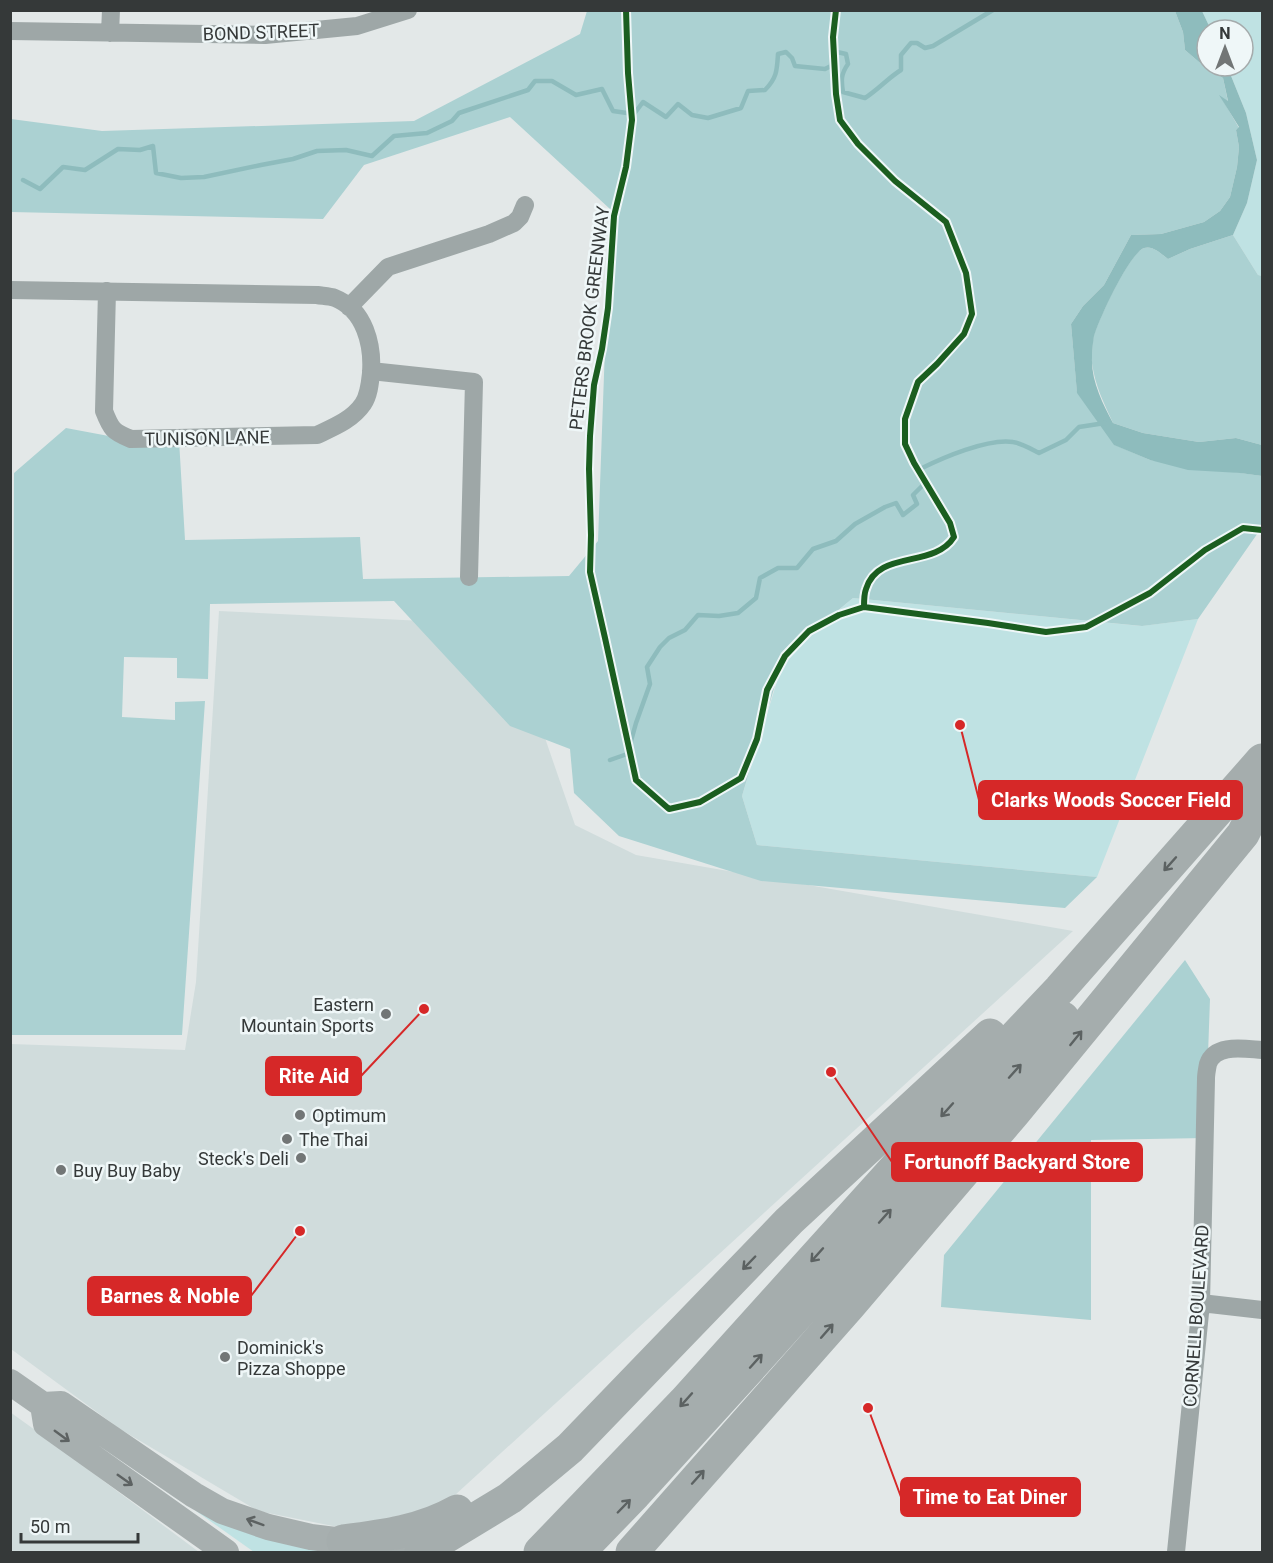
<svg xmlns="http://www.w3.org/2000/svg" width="1273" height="1563" font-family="Roboto,sans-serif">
	<rect width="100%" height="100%" fill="#e3e8e8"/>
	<path fill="#d0dcdc" d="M219,611l287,14 69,200 61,30 437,76 -630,575 -100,22 -85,-17 -138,-82 -109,-80v-305l174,6 11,-68z
		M10,1412l25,18 164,122h-188z"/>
	<path fill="#bfe2e3" d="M1202,11h60v265l-4,-1 -25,-40 14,-32 10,-43 -11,-47 -19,-47h16v-36h-32z
		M853,598l288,28 57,-7 -101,258 -340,-32 -15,-49 43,-141z
		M198,1507l135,45h-79l-58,-41z"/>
	<path fill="#abd1d2" d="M587,11h588l8,21 2,18 21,18 17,10 5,24 -7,-5 18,31 -3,2 3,17 -2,20 -7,30 -10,14 -16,11 -43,12 -30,1 -27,50 -21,21 -12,18 6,68 38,53 35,15 112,16v51l-64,92 -56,7 -289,-28 -69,57 -42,141 15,49 340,32 -32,31 -304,-27 -142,-45 -45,-43 -4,-44 -60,-23 -116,-125 -184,3 -2,75 -31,-1v-20l-53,-1 -2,60 53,3v-18l30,-1 -23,334h-171l3,-562 52,-45 48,9 65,3 6,100 175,-3 3,42 206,-3 29,-35 12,-332 -100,-92 -146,48 -41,54 -312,-7v-93l91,12 312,-10 166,-87z
		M1233,235l25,40 4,1v169l-26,-7 -37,4 -56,-9 -30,-10c-9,-20 -18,-37 -21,-60 0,-8 0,-20 2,-28 5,-16 35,-82 50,-87 9,-3 17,6 24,11l22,-10z
		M1185,960l25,39 -5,139 -114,2v180l-150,-13 3,-52z"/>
	<path fill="#8ebcbd" d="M1175,11h27l9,19h-4v36h20l19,47 11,47 -10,43 -14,32 -43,14 -22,10c-7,-5 -15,-14 -24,-11 -15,6 -45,71 -50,88 -1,6 -2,15 -2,22 -1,23 11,46 21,65l30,10 56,9 37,-4 26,7v31l-22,-3 -52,-3 -38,-10 -36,-15 -37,-52 -6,-69 12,-18 21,-21 27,-50 30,-1 43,-12 16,-11 10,-14 7,-30 2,-20 -3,-17 3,-3 -20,-32 9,6 -5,-23 -17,-10 -21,-18 -2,-18z"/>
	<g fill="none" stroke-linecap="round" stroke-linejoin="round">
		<path stroke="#8ebcbd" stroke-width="4.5" d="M23,180l17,9 23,-22 22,3 33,-21 22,1 13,-4 3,27 25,5 23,-1 57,-12 32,-6 24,-8 29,-1 26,6 22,-20 33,-3 25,-12 7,-8 69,-23 7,-9h17l24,14 26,-6 11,22 21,3 9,-12 23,15 12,-13 14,11 16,3 33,-10 7,-17 17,-1c12,-12 12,-20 13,-36l8,-2 6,6 3,8 30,3 6,-3 1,-11 5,-3 9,2 2,10c-7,10 -7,16 -5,28l22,6c14,-9 23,-20 36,-28v-15l10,-12h6l8,5 8,-2 60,-36
			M610,760l20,-7 1,-12 5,-18 14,-39 -3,-17 13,-20 9,-9 16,-8 13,-15 21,1 19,-3 18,-15 4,-20 18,-10h19l16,-19 23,-8 19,-17 30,-17 11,-4 7,12 14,-11 -4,-9 10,-10 -3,-16c22,-11 68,-31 93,-27 8,1 18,7 26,11l27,-13 13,-13 26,-4"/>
		<path stroke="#9ea7a7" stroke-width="18" d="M10,31l255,4 92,-9 51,-16
			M110,33l1,-23
			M10,290l307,5c6,1 12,1 18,3 30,12 38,47 36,75 -1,10 -2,22 -8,31 -11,16 -29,23 -46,31l-186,4c-18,-7 -20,-10 -27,-28l3,-120
			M349,307l39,-40 101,-33 25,-11 6,-6 5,-12
			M371,371l103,11 -5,195
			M1201,1303l61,7
			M1176,1552l25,-249 5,-224c0,-5 1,-10 2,-15 7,-21 37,-15 54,-14"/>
		<path stroke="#a7afaf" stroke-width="26" d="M10,1382l33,23 18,-1 133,91 28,16 46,16 43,10 113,14
			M43,1405l3,19 180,128"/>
		<path stroke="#a5adad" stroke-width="33" d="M343,1541c39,-5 79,-10 114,-30
			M421,1552l89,-54 60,-50 219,-227 201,-186
			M540,1552l144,-150 306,-339 70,-74 202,-229
			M579,1552l56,-58 120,-132 308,-344
			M632,1552l218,-247 164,-192 229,-279 19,-38"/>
		<defs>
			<path id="cycleway" d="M626,10l2,63 4,47 -6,47 -12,49 -6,92 -6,41 -8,36 -4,51 -1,33 2,66 -1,37 15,66 31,142 33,29 31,-7 41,-24 16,-39 10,-49 18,-34 24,-25 30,-16 25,-8c0,-6 0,-13 2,-18 12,-40 68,-20 88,-52l-4,-14 -36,-60 -9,-19v-25l13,-37 19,-18 27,-30 8,-20 -6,-41 -20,-51 -51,-41 -37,-37 -18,-24 -4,-26 -3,-57 3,-27
				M864,607l124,16 58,9 40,-5 64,-34 55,-43 38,-22 19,2"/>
		</defs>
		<use href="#cycleway" stroke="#eff7f8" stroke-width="10"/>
		<use href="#cycleway" stroke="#1b5e20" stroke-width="6"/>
	</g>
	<defs><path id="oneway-shaft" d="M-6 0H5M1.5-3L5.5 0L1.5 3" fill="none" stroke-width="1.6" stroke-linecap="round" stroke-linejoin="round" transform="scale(1.5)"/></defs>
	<g stroke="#5c6262">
		<use href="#oneway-shaft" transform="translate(1170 864) rotate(132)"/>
		<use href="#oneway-shaft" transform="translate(1076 1038) rotate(-51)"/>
		<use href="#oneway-shaft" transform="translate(1015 1071) rotate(-48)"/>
		<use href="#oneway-shaft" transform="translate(947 1110) rotate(132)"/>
		<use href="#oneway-shaft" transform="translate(885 1216) rotate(-48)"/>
		<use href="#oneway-shaft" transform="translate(817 1255) rotate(132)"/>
		<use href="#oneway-shaft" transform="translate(749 1263) rotate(134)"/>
		<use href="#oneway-shaft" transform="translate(827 1331) rotate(-49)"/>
		<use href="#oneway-shaft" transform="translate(756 1361) rotate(-48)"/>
		<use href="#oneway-shaft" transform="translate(686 1400) rotate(132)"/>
		<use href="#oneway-shaft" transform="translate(698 1477) rotate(-48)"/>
		<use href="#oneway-shaft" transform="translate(624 1506) rotate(-46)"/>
	</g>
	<g stroke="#5d6262">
		<use href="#oneway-shaft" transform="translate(62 1436) rotate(36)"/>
		<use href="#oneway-shaft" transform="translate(125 1480) rotate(35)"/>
		<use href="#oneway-shaft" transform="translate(255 1522) rotate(-160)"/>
	</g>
	<g fill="#727676" stroke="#eff7f8" stroke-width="2">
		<circle cx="386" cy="1014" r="6"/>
		<circle cx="300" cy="1115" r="6"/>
		<circle cx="287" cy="1139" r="6"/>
		<circle cx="301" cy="1158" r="6"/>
		<circle cx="61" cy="1170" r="6"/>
		<circle cx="225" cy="1357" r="6"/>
	</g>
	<g text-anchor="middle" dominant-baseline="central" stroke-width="5" stroke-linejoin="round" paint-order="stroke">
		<g font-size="18" fill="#353939" stroke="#eff7f8">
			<text transform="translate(261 32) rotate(-2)">BOND STREET</text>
			<text transform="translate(589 318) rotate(-83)">PETERS BROOK GREENWAY</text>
			<text transform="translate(207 438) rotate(-1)">TUNISON LANE</text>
			<text transform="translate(1196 1316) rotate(-86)">CORNELL BOULEVARD</text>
		</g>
		<g font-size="18" fill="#353939" stroke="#eff7f8" text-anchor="start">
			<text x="374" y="1004" text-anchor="end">Eastern<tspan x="374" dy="21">Mountain Sports</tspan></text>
			<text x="312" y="1115">Optimum</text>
			<text x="299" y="1139">The Thai</text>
			<text x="289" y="1158" text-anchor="end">Steck's Deli</text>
			<text x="73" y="1170">Buy Buy Baby</text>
			<text x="237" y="1347">Dominick's<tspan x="237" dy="21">Pizza Shoppe</tspan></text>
		</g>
	</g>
	<path fill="none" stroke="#d62828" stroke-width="2" d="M960 725L979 800M424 1009L361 1076M831 1072L892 1162M300 1231L251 1296M868 1408L901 1497"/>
	<g fill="#d62828" stroke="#eff7f8" stroke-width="2">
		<circle cx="960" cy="725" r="6"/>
		<circle cx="424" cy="1009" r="6"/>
		<circle cx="831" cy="1072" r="6"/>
		<circle cx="300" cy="1231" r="6"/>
		<circle cx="868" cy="1408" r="6"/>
	</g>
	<g fill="#d62828" stroke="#d62828" stroke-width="2">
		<rect x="979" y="781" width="263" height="38" rx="6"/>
		<rect x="266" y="1057" width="95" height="38" rx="6"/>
		<rect x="892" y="1143" width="250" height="38" rx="6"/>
		<rect x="88" y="1277" width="163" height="38" rx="6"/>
		<rect x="901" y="1478" width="179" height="38" rx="6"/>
	</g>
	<g font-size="20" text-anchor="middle" font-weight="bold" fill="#fff">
		<text x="1111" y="807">Clarks Woods Soccer Field</text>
		<text x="314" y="1083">Rite Aid</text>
		<text x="1017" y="1169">Fortunoff Backyard Store</text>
		<text x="170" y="1303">Barnes &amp; Noble</text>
		<text x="990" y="1504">Time to Eat Diner</text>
	</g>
	<rect width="1273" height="1563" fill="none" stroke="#353939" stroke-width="24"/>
	<g transform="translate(1225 48)"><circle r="28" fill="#eff7f8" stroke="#a5abac" stroke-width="1.5"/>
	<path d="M0-4.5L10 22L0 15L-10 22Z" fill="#727676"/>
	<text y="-9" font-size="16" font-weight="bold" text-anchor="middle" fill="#353939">N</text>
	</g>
	<path d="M21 1533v9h117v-9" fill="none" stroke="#353939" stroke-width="3"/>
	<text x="30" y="1533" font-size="18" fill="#353939" stroke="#eff7f8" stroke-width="4.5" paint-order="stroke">50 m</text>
</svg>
